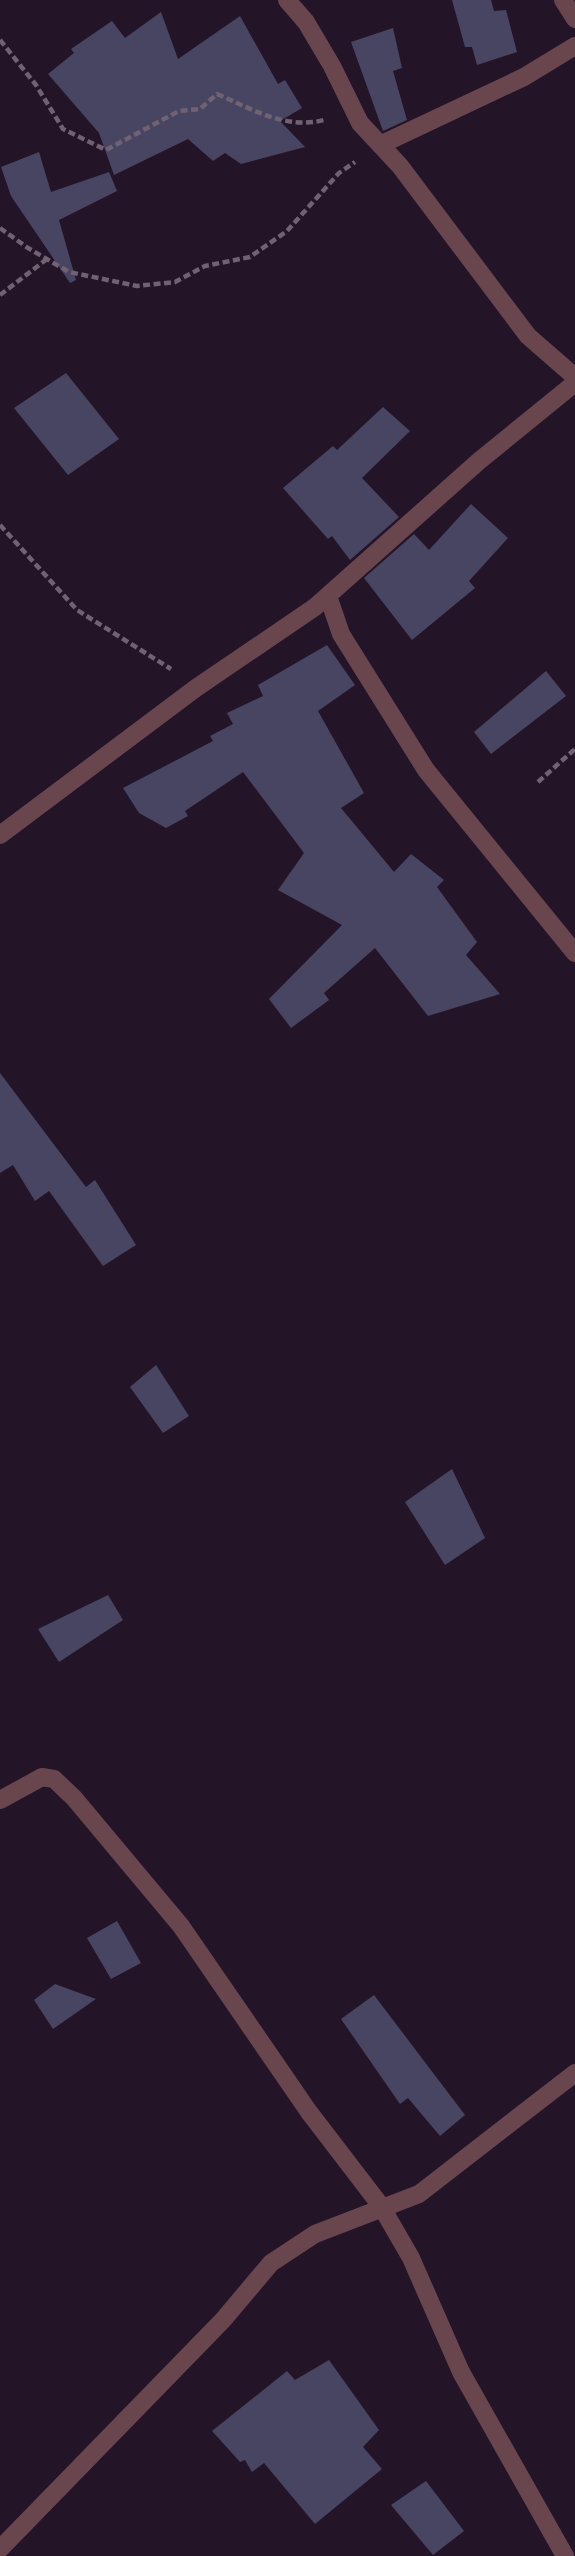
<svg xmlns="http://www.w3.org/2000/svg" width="575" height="2556" font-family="'Playfair Display',serif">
	<rect width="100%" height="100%" fill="#241428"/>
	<path fill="#484562" d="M452,0h39l3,11 12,-1 11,42 -40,13 -5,-18h-7z
		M161,12l17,47 62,-43 38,68 7,-4 17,28 -22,13 25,26 -64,17 -16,-11 -12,8 -25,-22 -74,36 -15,-42 -51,-59 26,-21 -3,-4 41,-28 13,17z
		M393,28l9,40 -9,3 14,49 -24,11 -32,-89z
		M39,152l12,40 58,-20 8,19 -58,29 17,60 -6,3 -59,-87 -10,-29z
		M66,373l53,66 -51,36 -54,-67z
		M383,407l27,24 -48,47 37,39 -49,43 -18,-24 -4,3 -45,-51 50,-42 4,4z
		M471,504l37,34 -39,43 6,7 -63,52 -48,-62 50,-44 15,16z
		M327,645l28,40 -37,26 46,82 -23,15 53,64 17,-18 33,26 -7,7 40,55 -11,13 34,39 -72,22 -53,-68 -51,45 5,7 -38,28 -22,-29 73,-74 -64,-35 26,-37 -61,-81 -58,39 3,5 -22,12 -27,-15 -16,-25 90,-47 -3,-5 23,-12 -6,-11 36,-17 -5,-11z
		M546,671l20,25 -75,58 -17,-22z
		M0,1073l86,114 9,-7 41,65 -33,21 -54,-75 -14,10 -22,-36 -13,8z
		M156,1365l33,51 -26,17 -33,-46z
		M452,1469l33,69 -40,27 -40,-63z
		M108,1595l15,25 -64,42 -21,-33z
		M117,1921l24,42 -30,16 -24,-41z
		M55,1984l41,15 -43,30 -19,-29z
		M374,1995l91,120 -25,21 -32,-38 -8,6 -59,-85z
		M329,2360l50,70 -16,17 19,22 -67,55 -51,-61 -12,9 -7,-12 -5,2 -28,-31 75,-60 8,9z
		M426,2481l38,50 -31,24 -42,-50z"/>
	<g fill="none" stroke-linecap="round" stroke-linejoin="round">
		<path stroke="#706273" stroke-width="4.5" stroke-dasharray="7 3.5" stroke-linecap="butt" d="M0,40l36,45 27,44 43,21 73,-39 21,-2 17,-15c35,15 69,36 107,26
			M0,228l28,20 41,24 68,14 38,-4 30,-16 45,-9 37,-26 52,-58 16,-11
			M0,295l47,-36
			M0,525l77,85 94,59
			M538,782l37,-33"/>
		<path stroke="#69464e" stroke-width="18" d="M287,0l19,22 26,44 28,57 40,43 128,170 47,41
			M563,0l12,19
			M380,145l144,-68 51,-31
			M328,596l13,38 85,136 149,183
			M0,835l196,-147 119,-81 164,-146 96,-78
			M0,1800l42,-23 12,2 20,19 107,128 128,186 72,94 30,52 50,114 104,184
			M0,2549l223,-229 48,-57 44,-29 104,-40 156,-121"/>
	</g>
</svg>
